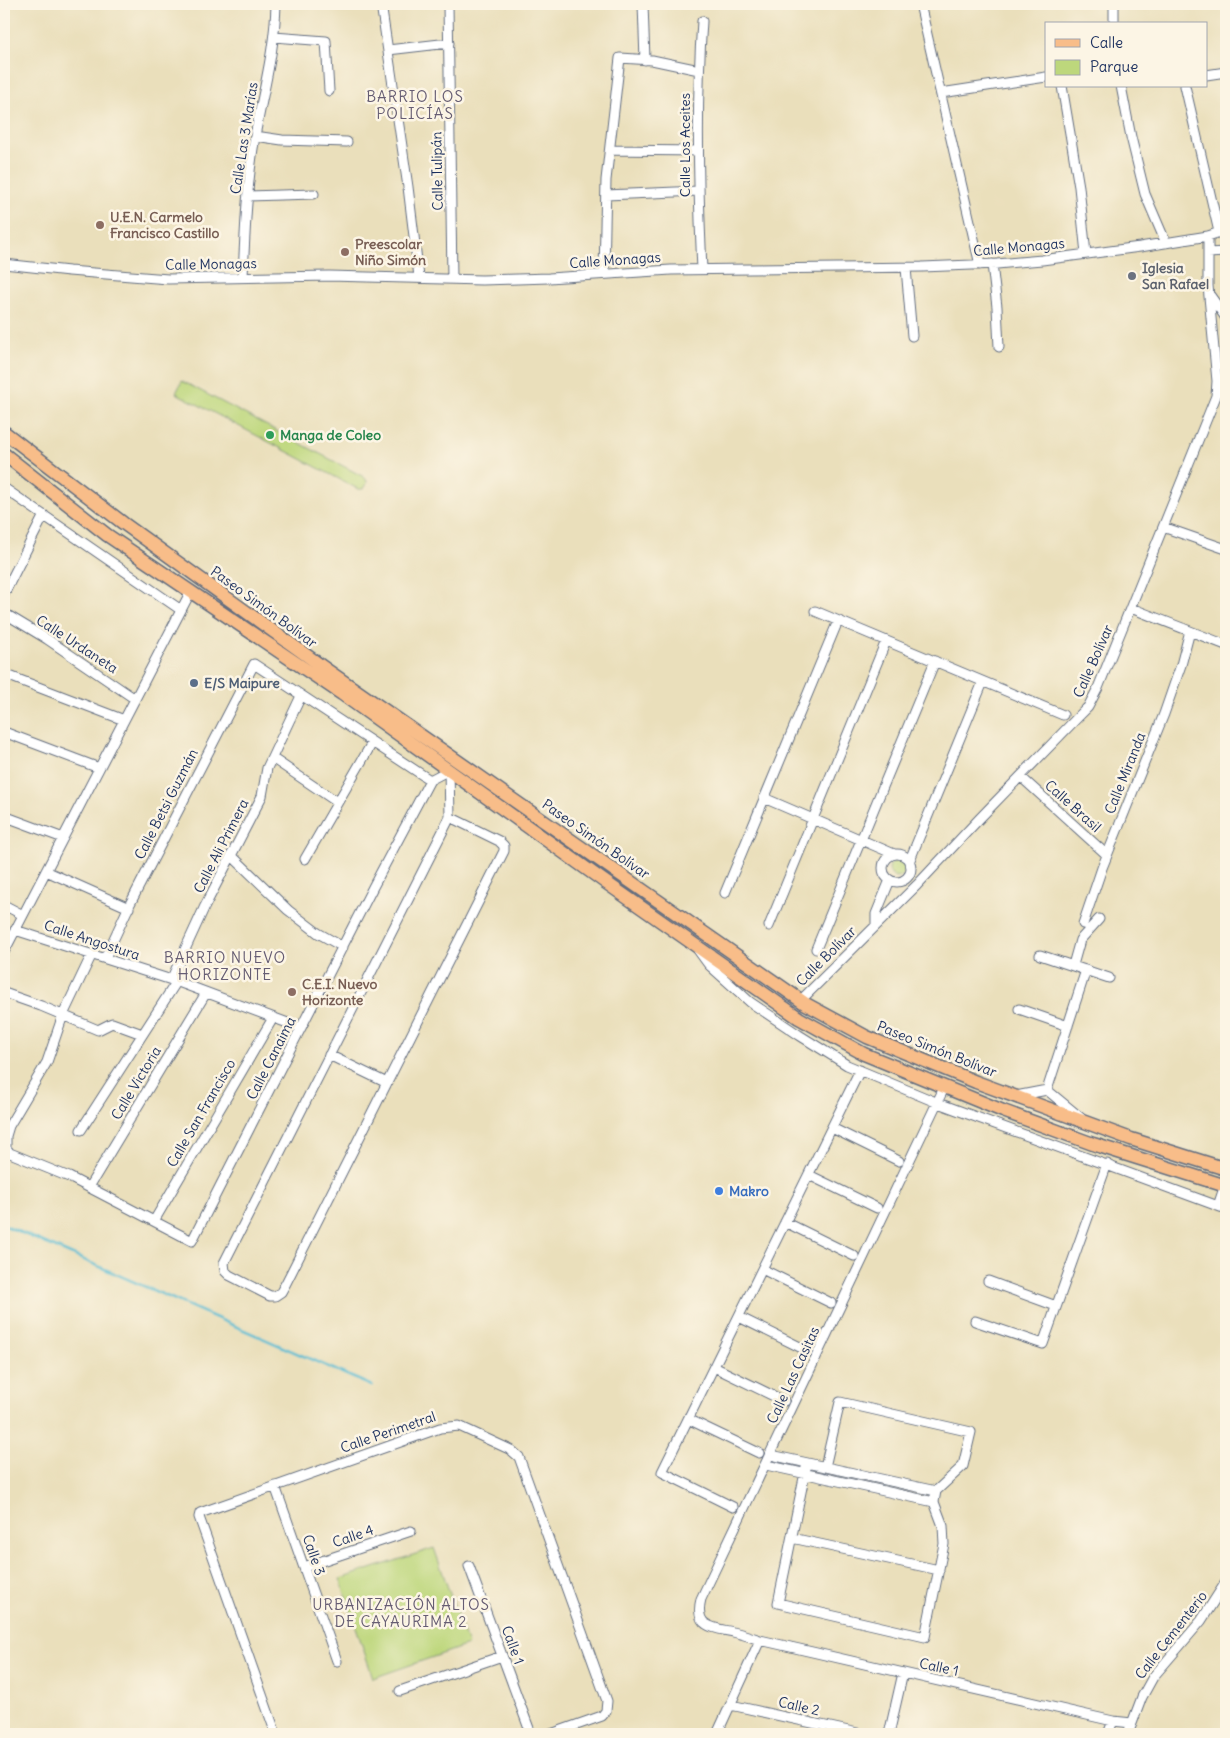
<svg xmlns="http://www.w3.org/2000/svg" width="1230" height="1738" font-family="Delius,sans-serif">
	<rect width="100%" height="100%" fill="#fcf5e5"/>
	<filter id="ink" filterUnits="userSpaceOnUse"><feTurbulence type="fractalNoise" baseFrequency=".02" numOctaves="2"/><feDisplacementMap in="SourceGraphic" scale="10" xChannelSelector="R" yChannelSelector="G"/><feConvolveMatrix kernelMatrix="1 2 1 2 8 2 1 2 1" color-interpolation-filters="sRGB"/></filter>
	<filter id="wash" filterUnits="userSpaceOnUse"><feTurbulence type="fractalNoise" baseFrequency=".0096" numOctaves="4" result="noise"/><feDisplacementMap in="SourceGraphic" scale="20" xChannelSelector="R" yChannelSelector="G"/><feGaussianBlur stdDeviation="1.12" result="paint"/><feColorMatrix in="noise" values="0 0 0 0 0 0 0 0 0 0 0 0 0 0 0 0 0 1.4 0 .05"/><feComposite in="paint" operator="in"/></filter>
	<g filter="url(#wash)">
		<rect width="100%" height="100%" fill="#eadfbb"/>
		<path fill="#bdd77c" stroke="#6c836d" d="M182,381l182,96 3,4 -1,5 -3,3h-5l-182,-96z
			M889 869a8 8 0 1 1 16 0a8 8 0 1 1-16 0Z
			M434,1548l34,97 -95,33 -33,-99z"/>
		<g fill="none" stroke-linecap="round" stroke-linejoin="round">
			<path stroke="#56bcd3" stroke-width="2.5" d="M4,1225l368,161"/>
		</g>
	</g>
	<g filter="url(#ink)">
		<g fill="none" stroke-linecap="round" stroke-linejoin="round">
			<defs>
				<path id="minor" d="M381,4l27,183 11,90
					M448,4l4,275
					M643,4l2,56
					M920,4l60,261
					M1114,4v20
					M274,37l52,4 3,50
					M388,50l61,-7
					M1206,75l20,-3
					M1062,86l17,101 7,67
					M1121,86l10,51 14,57 21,49
					M1185,86l34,146
					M941,93l105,-16
					M255,136l27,4 65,2
					M610,150l88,1
					M606,195l93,-4
					M248,196l66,-2
					M1208,253l18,-1
					M4,264l65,7 99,8 161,-3 153,4 67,-2 122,-8 251,-3 75,-3 45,-4 98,-13 68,-11 18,-6
					M992,264l5,43 2,40
					M906,268l6,68
					M702,269c-4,-82 -6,-165 0,-248
					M604,274l2,-94 14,-122 32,2 47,10
					M243,277c2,-46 4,-95 12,-141 8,-44 20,-87 21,-132
					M1209,294l17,24
					M4,488l177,122
					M1163,527l63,22
					M4,594l40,-79
					M1131,608l95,37
					M815,611l248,104
					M4,613l43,26 88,60
					M4,674l120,46
					M4,732l95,36
					M272,758l65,44
					M1021,777l86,78
					M764,798l130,56
					M4,816l59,22
					M883 868a14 14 0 1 1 28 0a14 14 0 1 1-28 0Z
					M231,855l57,55 30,23 25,14
					M305,859l67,-116
					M909,862l74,-180
					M46,871l83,37
					M725,893l113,-272
					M4,905l19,10
					M1083,924l19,-56 62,-154 17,-49 9,-34
					M876,925v-11l14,-34
					M769,926l117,-285
					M15,930l166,53 120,45
					M816,949l119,-288
					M698,950l11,15 41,37 49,33 48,30 91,38 288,106
					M4,952l187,-361
					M92,954l-29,61 -16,47 -38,64 -3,10v12l4,5 59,24 123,64 181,-354 57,-107 19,-10 1,47 -226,446 1,8 4,4 41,21h5l6,-4 5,-9 218,-432v-5l-5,-5 -49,-24
					M1040,955l69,23
					M105,958l25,-54 124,-240 176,116
					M1073,965l7,-25 19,-21
					M171,980l34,-74 57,-110 5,-28 34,-72
					M4,993l37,13 57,24 14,-7 30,11
					M801,1000l116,-115 63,-67 99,-102 9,-9 10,-19 118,-292 1,-15 -9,-95v-50
					M1019,1009l49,17
					M329,1055l58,28
					M944,1088l-243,511c-2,8 -3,20 5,25 7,5 19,6 27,8 9,2 18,5 27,8l353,81 19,2
					M1047,1090l39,-120
					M1047,1090l34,28
					M1016,1096l31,-6
					M832,1128l67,33
					M81,1130l96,-149
					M809,1175l68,33
					M89,1187l117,-194
					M1218,1206l7,-21
					M154,1221l119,-203
					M785,1222l69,34
					M762,1269l69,34
					M988,1281l68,25
					M739,1317l69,34
					M975,1321l68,23 64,-180
					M714,1367l70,34
					M688,1419l71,34
					M771,1455l165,36
					M807,1463l-29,140 147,34 19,-93 -1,-18 -9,-24 2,-11 27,-25 8,-34 -131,-30 -15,65
					M766,1465l168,37
					M275,1486l62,175
					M733,1507l-71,-35 198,-402
					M792,1538l147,32
					M469,1566l62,168
					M304,1567l107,-36
					M400,1691l102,-35
					M731,1705l131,29
					M276,1734l-77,-217 1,-4 240,-85 19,-2 52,24 8,7 88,244 -1,10 -4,5 -51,18
					M717,1734l43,-94
					M889,1734l14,-61
					M1108,1734l5,-13
					M1128,1734l14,-37 11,-20 48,-56 25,-39"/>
				<path id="primary" d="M4,432l119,91 204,147 479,334 61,33 109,45 155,57 95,30
					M4,454l103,81 235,159 263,188 194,136 65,36 139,57 90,33 133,42"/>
			</defs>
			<use href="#minor" stroke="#636d7f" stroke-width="11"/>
			<use href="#primary" stroke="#636d7f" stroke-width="15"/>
			<use href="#minor" stroke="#fff" stroke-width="9"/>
			<use href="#primary" stroke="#f8bd89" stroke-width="12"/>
		</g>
	</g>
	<g fill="#8d6e63" stroke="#fcf5e5" stroke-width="2">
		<circle cx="100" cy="225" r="5"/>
		<circle cx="345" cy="252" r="5"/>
		<circle cx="292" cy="992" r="5"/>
	</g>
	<circle fill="#6b7280" stroke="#fcf5e5" stroke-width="2" cx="1132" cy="276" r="5"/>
	<circle fill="#2e9e5b" stroke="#fcf5e5" stroke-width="2" cx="270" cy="435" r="5"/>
	<circle fill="#5c6f8a" stroke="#fcf5e5" stroke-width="2" cx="194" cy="683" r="5"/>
	<circle fill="#3f7fe0" stroke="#fcf5e5" stroke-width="2" cx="719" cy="1191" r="5"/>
	<g text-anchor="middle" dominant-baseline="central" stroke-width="5" stroke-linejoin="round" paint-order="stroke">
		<g font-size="14" fill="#1b2f5e" stroke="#fcf5e5">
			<text transform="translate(244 138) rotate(-81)">Calle Las 3 Marías</text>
			<text transform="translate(685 145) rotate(-90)">Calle Los Aceites</text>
			<text transform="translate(437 171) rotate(-91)">Calle Tulipán</text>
			<text transform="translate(1019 247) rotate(-5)">Calle Monagas</text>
			<text transform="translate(615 260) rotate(-4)">Calle Monagas</text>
			<text transform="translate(211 264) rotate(-1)">Calle Monagas</text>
			<text transform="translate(264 607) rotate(36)">Paseo Simón Bolívar</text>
			<text transform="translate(77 644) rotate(33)">Calle Urdaneta</text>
			<text transform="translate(1093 661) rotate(-66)">Calle Bolívar</text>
			<text transform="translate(1125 773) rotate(-68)">Calle Miranda</text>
			<text transform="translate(166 804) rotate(-63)">Calle Betsi Guzmán</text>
			<text transform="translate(1073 806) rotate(42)">Calle Brasil</text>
			<text transform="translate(596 839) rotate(35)">Paseo Simón Bolívar</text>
			<text transform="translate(221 846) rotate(-63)">Calle Ali Primera</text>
			<text transform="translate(92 940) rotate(18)">Calle Angostura</text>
			<text transform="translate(826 956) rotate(-45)">Calle Bolívar</text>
			<text transform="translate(937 1049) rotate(22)">Paseo Simón Bolívar</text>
			<text transform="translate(271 1058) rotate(-63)">Calle Canaima</text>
			<text transform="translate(136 1083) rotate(-59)">Calle Victoria</text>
			<text transform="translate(201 1113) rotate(-60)">Calle San Francisco</text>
			<text transform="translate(793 1375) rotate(-65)">Calle Las Casitas</text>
			<text transform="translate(388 1432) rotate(-19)">Calle Perimetral</text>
			<text transform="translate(353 1536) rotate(-19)">Calle 4</text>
			<text transform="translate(314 1555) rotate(71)">Calle 3</text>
			<text transform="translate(1171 1635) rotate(-52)">Calle Cementerio</text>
			<text transform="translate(513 1645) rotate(70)">Calle 1</text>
			<text transform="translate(939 1667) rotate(12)">Calle 1</text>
			<text transform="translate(799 1706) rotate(13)">Calle 2</text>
		</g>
		<g font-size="14" font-weight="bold" fill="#785e54" stroke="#fcf5e5" text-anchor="start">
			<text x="110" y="217">U.E.N. Carmelo<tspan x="110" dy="16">Francisco Castillo</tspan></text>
			<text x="355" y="244">Preescolar<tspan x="355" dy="16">Niño Simón</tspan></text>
			<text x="302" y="984">C.E.I. Nuevo<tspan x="302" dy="16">Horizonte</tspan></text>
		</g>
		<g font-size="14" font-weight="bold" fill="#5b616d" stroke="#fcf5e5" text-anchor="start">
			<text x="1142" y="268">Iglesia<tspan x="1142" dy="16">San Rafael</tspan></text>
		</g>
		<g font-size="14" font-weight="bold" fill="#27864d" stroke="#fcf5e5" text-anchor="start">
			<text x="280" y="435">Manga de Coleo</text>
		</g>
		<g font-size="14" font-weight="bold" fill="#4e5e75" stroke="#fcf5e5" text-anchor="start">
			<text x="204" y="683">E/S Maipure</text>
		</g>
		<g font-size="14" font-weight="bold" fill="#366cbe" stroke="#fcf5e5" text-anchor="start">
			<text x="729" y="1191">Makro</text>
		</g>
		<g font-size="15" letter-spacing="1" fill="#665d73" stroke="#fcf5e5">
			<text x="415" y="96">BARRIO LOS<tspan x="415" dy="17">POLICÍAS</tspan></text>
			<text x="225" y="957">BARRIO NUEVO<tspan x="225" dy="17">HORIZONTE</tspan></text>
			<text x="401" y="1604">URBANIZACIÓN ALTOS<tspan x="401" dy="17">DE CAYAURIMA 2</tspan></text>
		</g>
	</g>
	<rect width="1230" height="1738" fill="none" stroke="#fcf5e5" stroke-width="20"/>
	<rect x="1045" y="22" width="162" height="65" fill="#fcf5e5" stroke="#a2a6af"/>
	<rect x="1055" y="39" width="25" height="8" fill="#f8bd89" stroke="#a2a6af"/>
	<text x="1090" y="48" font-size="15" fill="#1b2f5e">Calle</text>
	<rect x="1055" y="60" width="25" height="15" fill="#bdd77c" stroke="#a2a6af"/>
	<text x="1090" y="72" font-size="15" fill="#1b2f5e">Parque</text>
</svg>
